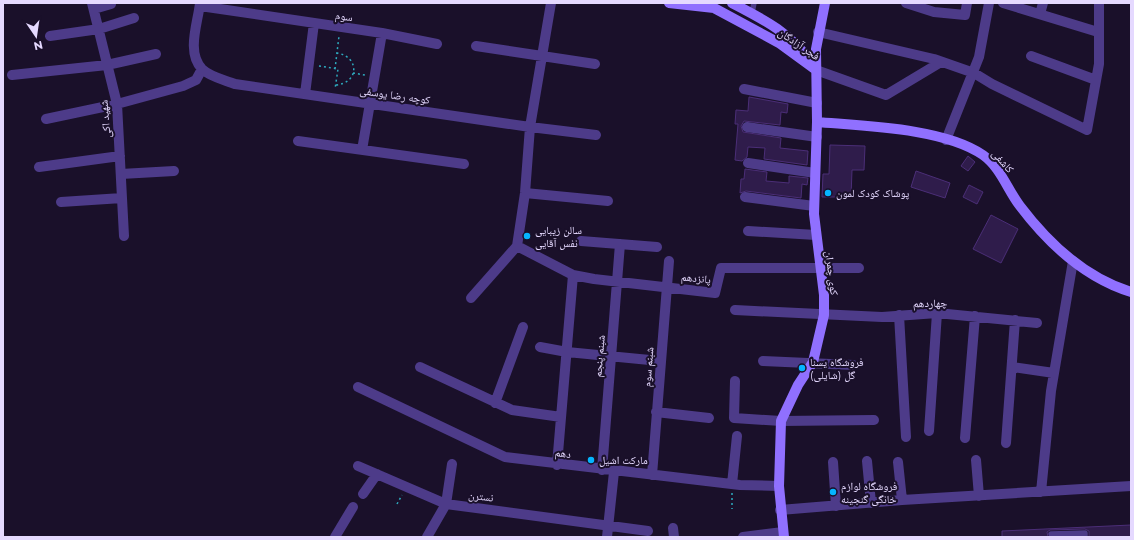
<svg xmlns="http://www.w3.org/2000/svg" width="1134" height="540" font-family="Montserrat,'Noto Naskh Arabic',sans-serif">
	<rect width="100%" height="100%" fill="#1a102a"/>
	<path fill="#2f1c4b" stroke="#4b2e77" d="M749,97l39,7 -1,9 -6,-1 -1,13 -36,-4 -3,5 2,6 38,6 -1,10 28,3 -1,14 -43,-6 1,-11 -17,-1 -1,10 -5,4 -7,-1 3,-36h-3l1,-14 12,1z
		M830,145l35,1 -1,24h-12l-1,27h-29l1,-23h6z
		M968,156l7,6 -7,9 -7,-5z
		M745,169l22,3 -1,9 23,2v-7l19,2 -1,7 -5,-1 -1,14 -55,-7 -6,2 1,-14h3z
		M916,171l34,12 -5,15 -34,-11z
		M969,185l14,7 -6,12 -14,-7z
		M991,215l27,14 -17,34 -28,-14z
		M1131,525v12h-42v-6l-4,-2 -35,1 -3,2 1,5h-46v-6z"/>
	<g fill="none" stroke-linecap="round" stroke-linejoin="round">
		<path stroke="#2eaabe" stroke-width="1.5" stroke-dasharray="2 3" stroke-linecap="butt" d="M319,66l19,3 -3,20
			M335,69l4,-33
			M353,73l12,2
			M336,85c23,-2 24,-28 1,-32
			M732,493v16
			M397,504l5,-9"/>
		<path stroke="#4d3b89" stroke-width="5.5" d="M752,13l2,-10
			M1051,534l34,-1v4"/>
		<path stroke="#4d3b89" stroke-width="10" d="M92,3l25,101 7,132
			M200,3c-2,20 -14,49 2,66 8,8 23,11 33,15l295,43 21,-124
			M906,3l28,9 31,3 2,-12
			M1003,3l95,29
			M200,6l182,27 55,11
			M94,9l17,-5
			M1040,14l3,-11
			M818,32l116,27 40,14 18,11 95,46 12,-66v-61
			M50,36l49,-7 35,-11
			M476,46l119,18
			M1031,56l65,24
			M816,70l70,25 55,-33
			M12,75l95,-10 49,-11
			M744,89l73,14
			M305,94l9,-71
			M46,119l71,-15 66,-18 13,-6 6,-11
			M747,127l70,10
			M946,140l33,-83 10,-54
			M298,141l166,23
			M362,150l20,-117
			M748,163l67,10
			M39,167l81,-11
			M121,174l53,-3
			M525,193l83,8
			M745,197l69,9
			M61,202l61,-4
			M748,231l68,4
			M581,241l76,6
			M517,246l56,29 21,4 121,14 6,-25h138
			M471,298l46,-52 8,-53 5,-66 66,8
			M735,310l147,7 55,-4 100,10
			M899,315l7,122
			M540,347l27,5 93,9
			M763,361l90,4
			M420,367l92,43 49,7
			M1012,367l42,6
			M735,381l-1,37 47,3 93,-1
			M358,387l147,70 235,28 39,1
			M495,403l28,-76
			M656,412l53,6
			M929,431l8,-118
			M965,438l10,-122
			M1006,443l9,-123
			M976,460l3,36
			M867,461l4,42
			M833,462l3,44
			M898,462l4,38
			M557,465l16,-190
			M358,466l88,38 202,27
			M602,470l18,-226
			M652,475l17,-214
			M732,484l5,-48
			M1041,492l10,-101 22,-130
			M363,494l14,-20
			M780,510l122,-10 229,-14
			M673,528l1,9
			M335,537l18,-30
			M427,537l19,-33 6,-40
			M607,537l7,-65
			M743,537l40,-5"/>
		<path stroke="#9070ff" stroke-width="10" d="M669,3l45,5 65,35 37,27
			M732,3c33,17 59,30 81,62
			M817,122c47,4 127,6 166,33 18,13 24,34 37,51 28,37 66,72 111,86
			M784,537l-5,-51 2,-65 17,-36 15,-23 11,-47v-20l-10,-81 3,-92 -1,-73 9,-46"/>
	</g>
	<g fill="#05b5ff" stroke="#1a102a" stroke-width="1.5">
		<circle cx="828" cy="193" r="4"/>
		<circle cx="527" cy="236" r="4"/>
		<circle cx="802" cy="368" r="4"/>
		<circle cx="591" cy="460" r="4"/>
		<circle cx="833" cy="492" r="4"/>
	</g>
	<g text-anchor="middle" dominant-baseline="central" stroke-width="4" stroke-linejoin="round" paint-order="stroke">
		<g font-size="11" fill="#e5d9ff" stroke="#1a102a">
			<text transform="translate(344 16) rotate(8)">سوم</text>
			<text transform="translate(799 44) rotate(34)">فجر آزادگان</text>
			<text transform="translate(395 95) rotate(8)">کوچه رضا یوسفی</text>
			<text transform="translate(105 119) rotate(-95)">شهید اکی</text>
			<text transform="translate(1003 161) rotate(49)">کاشفی</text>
			<text transform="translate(832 273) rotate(83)">کوی چمران</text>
			<text transform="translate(696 278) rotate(6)">پانزدهم</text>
			<text transform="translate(930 303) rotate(-1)">چهاردهم</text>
			<text transform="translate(599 356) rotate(-85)">شبنم پنجم</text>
			<text transform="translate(648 367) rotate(-86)">شبنم سوم</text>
			<text transform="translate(563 453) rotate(7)">دهم</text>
			<text transform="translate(481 496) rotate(7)">نسترن</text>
		</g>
		<g font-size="11" fill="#e5d9ff" stroke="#1a102a" text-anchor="start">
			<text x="836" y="193">پوشاک کودک لمون</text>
			<text x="535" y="230">سالن زیبایی<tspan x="535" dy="13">نفس آقایی</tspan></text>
			<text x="810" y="362">فروشگاه یسنا<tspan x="810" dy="13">گل (شایلی)</tspan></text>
			<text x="599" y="460">مارکت اشیل</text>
			<text x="841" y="486">فروشگاه لوازم<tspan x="841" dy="13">خانگی گنجینه</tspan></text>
		</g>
	</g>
	<rect width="1134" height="540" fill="none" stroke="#e5d9ff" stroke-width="8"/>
	<g transform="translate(36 36) rotate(167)" stroke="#1a102a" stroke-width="3" paint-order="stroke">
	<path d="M0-3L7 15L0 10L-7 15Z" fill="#e5d9ff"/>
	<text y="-6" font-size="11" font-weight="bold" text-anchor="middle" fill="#e5d9ff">N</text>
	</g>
</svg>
